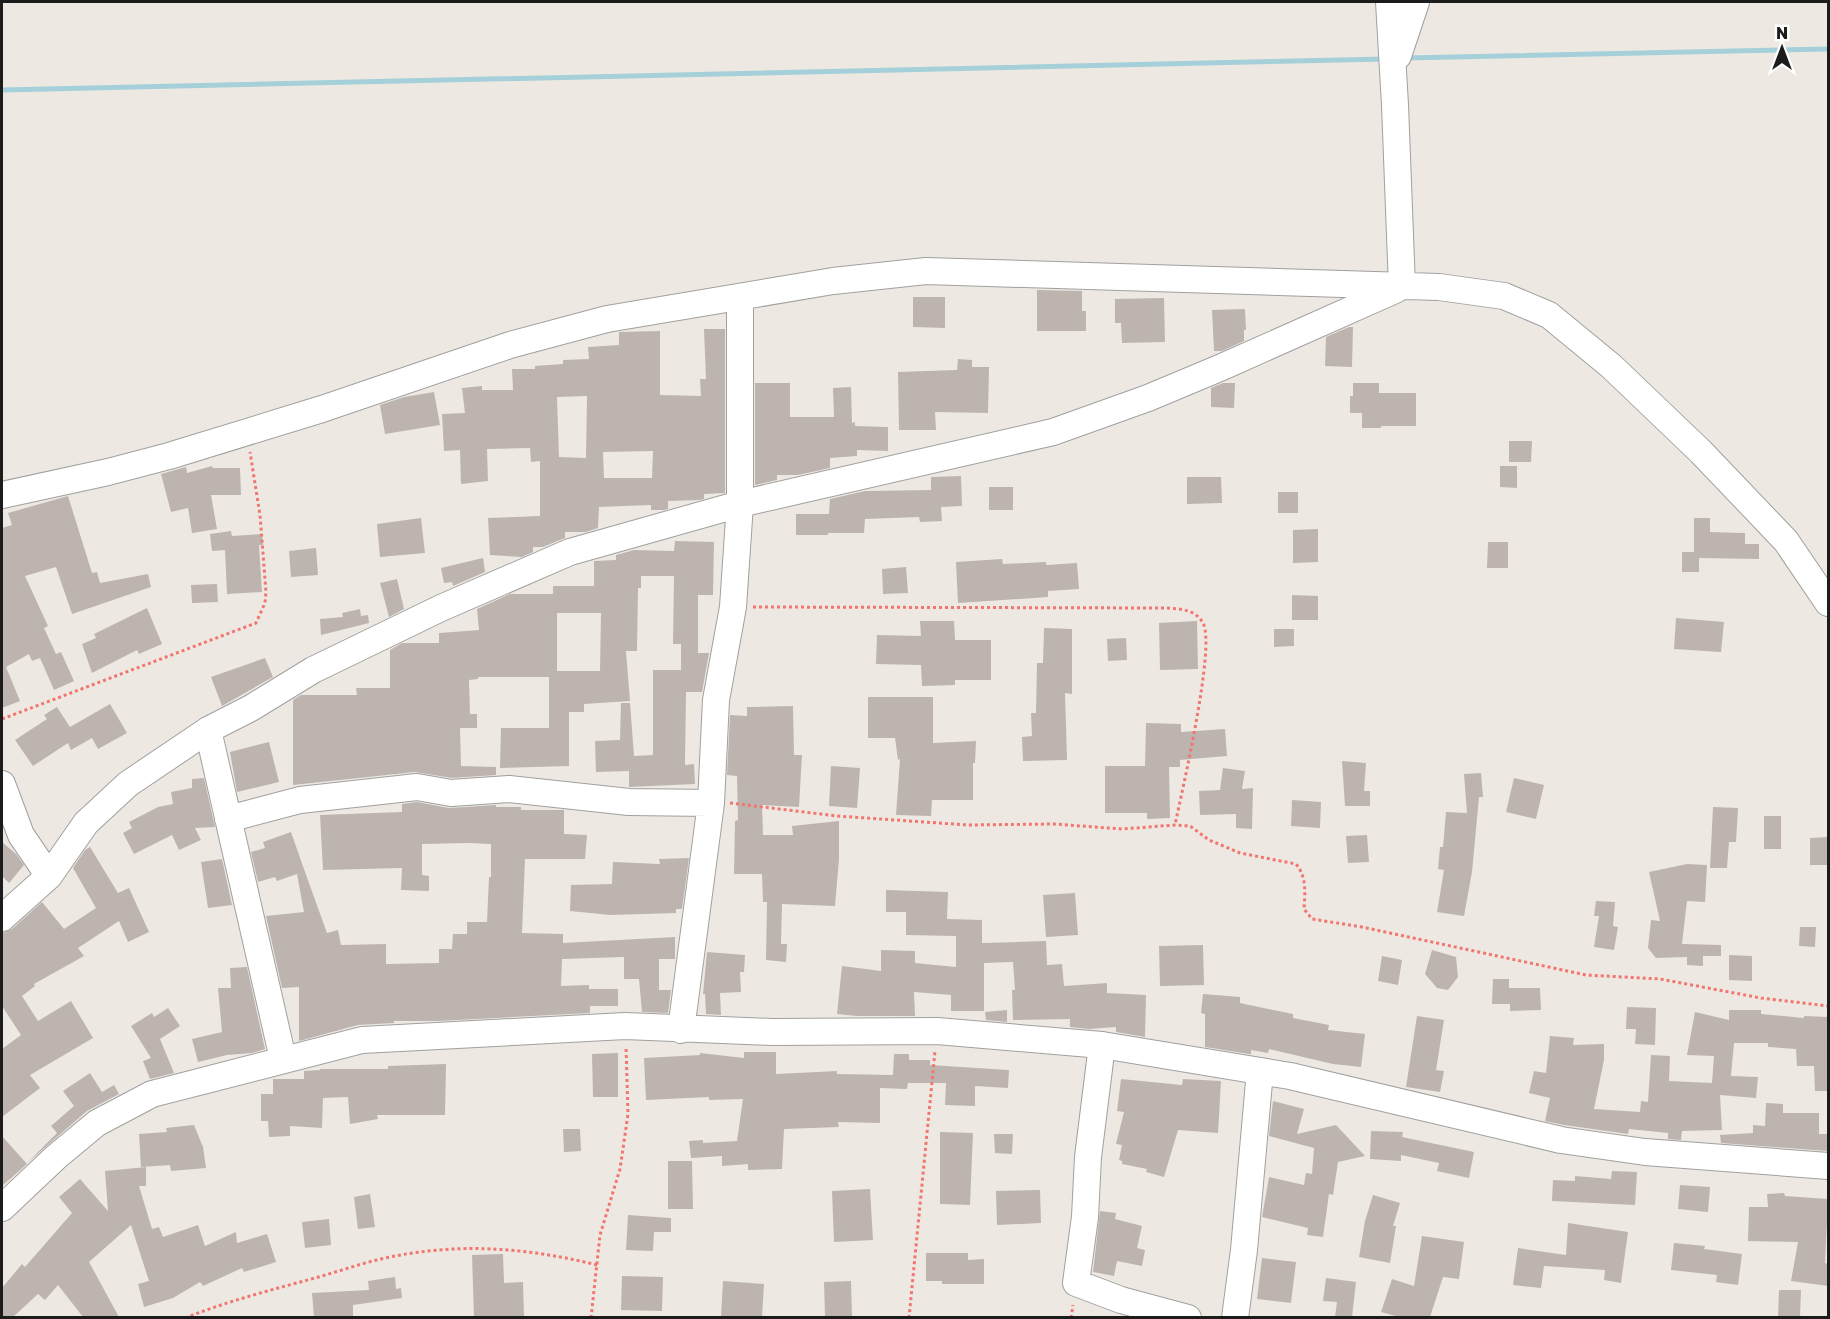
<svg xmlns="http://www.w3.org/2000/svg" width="1830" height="1319" font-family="'Golos Text',sans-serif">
	<rect width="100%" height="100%" fill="#ede9e2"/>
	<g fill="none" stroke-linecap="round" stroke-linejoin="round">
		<path stroke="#a5d0d9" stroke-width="5" d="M1404,58l424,-9
			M2,90l1384,-31"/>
	</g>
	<path fill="#bdb4af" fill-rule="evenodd" d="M1037,290l45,1v20h4v20h-49z
		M913,297h32v31l-32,-1z
		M1164,298l1,44 -43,1 -1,-20h-6v-24z
		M1245,309l1,21h-2v11l-22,10h-8l-2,-41z
		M1349,327h4l-1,40 -27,-1 1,-29z
		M704,329h21v164l-21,1v5l-5,1 -31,1v8l-4,1h-13v-5l-52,2 -1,21 -12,4h-21v6l-22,9h-10v5l-11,5 -32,-2 -2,-37 52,-2v-55l-9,1 -1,-14 -43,1 1,32 -27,3 -1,-34 -16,1 -2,-37 23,-1 -3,-25 20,-2v4h31l-1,-21h23v-3l28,-2v-4l26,-1 -1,-12 31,-2v-13l41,-1v64l41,1 -1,-17h6zM587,396l-1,62 -27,-1 -2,-60zM653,451l-1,27h-48l-1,-26z
		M958,359l14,1v7h17l-1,46 -53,-1 1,18h-37l-1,-58 59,-2z
		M755,383h35v34h44l-1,-29 18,-1 1,36 3,-1v4l33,1v24l-31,-1v6l-27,2v10l-32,7h-21v5l-22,5z
		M1223,383h12l-1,25 -23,-1v-19z
		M1353,383h26v10h37v33h-35v2h-19v-15h-12v-17h3z
		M434,392l6,33 -55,9 -5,-29 24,-8z
		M1509,441h23l-1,21h-22z
		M212,466l1,2h27l1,27h-30l6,34 -25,4 -4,-25 -17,4 -10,-38 25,-7 1,6z
		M1500,466h17v22l-17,-1z
		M961,476l1,30 -21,1 1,14 -22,1 -1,-5 -54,2 -1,14h-36v2h-32v-21h33l1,-15 35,-8 66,-1v-13z
		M1187,477h34l1,26 -35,1z
		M989,487h24v23h-24z
		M1278,492h20v21h-20z
		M68,496l24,77 5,-1 3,11 48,-9 3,13 -79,27 -16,-47 -31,9 23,50 -4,2 12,26 5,-2 13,29 -20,9 -14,-32 -8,3 -3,-7 -23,13 14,34 -18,7v-180l10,-3 -4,-12z
		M421,518l4,35 -45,4 -3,-33z
		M1694,518h16v14l35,1v11h14v15l-60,-1v14h-17v-20h12z
		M1318,529v33l-25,1v-33z
		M231,531l1,5 30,-2 1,11h-4l3,47 -35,2 -2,-44 -13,1 -2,-17z
		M675,541l39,1 -1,53h-15v58h11l-7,39h-16l-1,73 9,-1 1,20 -66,3v-16l-33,1 -1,-31 25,-1 1,-37h9l4,53 19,-1v-85h28v-26h-8l1,-68h-33v12h-3l-1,63h-11l4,50 -46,3v8h-15v54l-69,2 1,-40h48v-51h-71v2l-9,1 1,34h7v14h-17l1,38 35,1v8l-44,3 -37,-6 -122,13v-85l8,-5h56l-1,-7h34v-38l12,-7h37v-10l40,-3 -2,-21 33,-15h43v-8h41v-25l22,-1v-5l18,-5 40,1zM557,613h44l-1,58h-43z
		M1488,542h20v26h-21z
		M316,548l2,27 -27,2 -2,-26z
		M483,558l2,14 -32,14 -1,-4 -8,1 -3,-15z
		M1002,559l1,5 43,-2v3l31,-2 2,26 -31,2v6l-90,6 -2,-41z
		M906,567l2,26 -25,1 -1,-25z
		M397,579l7,30 -15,8 -9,-34z
		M217,584l1,18 -26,1 -1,-18z
		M1292,595l26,1v24h-26z
		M147,608l15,36 -23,10 -2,-4 -45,23 -10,-29 14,-6 -2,-4z
		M360,609l1,7 7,-1 1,8 -48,12 -1,-16 23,-2 -1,-4z
		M1676,618l48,4 -3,30 -47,-3z
		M920,621h34l1,19h36v40h-36v5l-33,1 -1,-21 -45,-1 1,-29 44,1z
		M1197,621l1,48 -38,1 -1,-47z
		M1044,628l28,1v65l-7,-1 2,67 -44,1 -1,-24 10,-1 -1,-23h5l1,-50h6z
		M1274,629h20v17l-20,1z
		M1126,638l1,22 -19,1 -1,-22z
		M265,658l8,19 -51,29 -11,-29z
		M868,697h65v46l43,-2 -1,22h-2v37h-41l-1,16 -35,-1 4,-56 -2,1 -3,-22h-27z
		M110,704l17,29 -29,16 -6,-11 -21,12 -3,-7 -35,23 -18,-26 32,-21 -3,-4 13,-8 13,20z
		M793,706l1,49h8l-3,52 -37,-2 1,30h30l-1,-9 47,-5v38l-4,47 -53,-2 -1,40h6l-1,18 -20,-2 1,-58h-4l-1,-28h-28l1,-53 3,-1 -1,-44 -10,-1 3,-60 17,1v-9z
		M1146,723l35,1v8l44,-3 2,27 -47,4v7h-11l1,51 -23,1v-6h-42v-47h40z
		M269,742l10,40 -42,10 -7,-40z
		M1342,761l24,2 -2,28h6v15h-25z
		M831,766l29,2 -3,40 -28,-2z
		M1223,768l22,3 -3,18 11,-1 -1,41 -16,-1v-14l-36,1 -1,-24 21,-1z
		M1481,773l2,24h-4l-7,75 -8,44 -27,-4 7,-42 -6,-1 2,-22h3l3,-35 21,1 -3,-39z
		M204,778l11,49 -20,1 6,12 -22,10 -7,-15 -38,19 -11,-21 9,-5 -3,-6 29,-15 15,-3 -2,-12 21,-4v-9z
		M1514,778l30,7 -8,34 -30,-7z
		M1292,800l29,2 -1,26 -29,-2z
		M417,802l32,6 47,-3v2h25v3h43v24l23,1 -2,24h-60l-3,74 41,1v9l112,-6v22h-16v31h12l-3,23 -26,-1 -3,-33h-15v-22l-62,2 -1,27 28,-1v4h29v17h-28v7l-152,8h-44v2l-36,2 -59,16v-54l-17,1 -16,-72 38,-4 -7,-38 -20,7 -2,-4 -17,5 -7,-30 14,-4 -2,-6 28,-10 14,40 -8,2 8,-2 22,61 11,-3 3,15 45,-1v20l53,-1v-14h13l1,-15h14v-12h20l2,-45h2v-33l-23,-1 -46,1v31l7,1v15l-28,-1 1,-22 -79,2 -3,-55 82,-3v-8z
		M1713,807l25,1 -2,34h-7l-2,26h-17z
		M1764,816h17v33h-17z
		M1367,835l2,27 -21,1 -2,-27z
		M1828,837v28h-18v-27z
		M2,842l14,12 8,11 -15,18 -7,-7z
		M90,847l28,46 11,-5 20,44 -21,10 -9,-21 -41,27 6,8 -50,28 1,2 -13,10 16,25 33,-20 22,37 -63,37 10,13 -38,29v-68l19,-14 -19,-29v-73l10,-4 30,-27 22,27 32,-21 -23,-40 12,-18z
		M689,858l-7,51h-6v4l-66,2 -40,-4 1,-26 41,-1 1,-22 47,2 -1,-5z
		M222,859l10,46 -24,3 -7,-46z
		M1687,864l20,1 -2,37 -18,-1 -5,43 39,1v11h-18v10l-16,-1v-8l-31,1 -8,-10 3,-28 9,1 -11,-49z
		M886,890l62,2 -1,27 35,1v23l64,-2 1,24 15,-1 2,22 43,-3v10l39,2 -1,42 -29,-5v-5l-27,2 -19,-2v-8l-57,1 -1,-30h3l-2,-28 -29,1v48h-33v-16l-37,-3 1,24h-58l-20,-2 5,-48 39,5v-21l34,1v12l41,4v-31l-50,-1v-23h-20z
		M1075,893l3,42 -32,2 -3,-42z
		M1596,901l19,1 -2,24 5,1 -4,23 -20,-3 5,-31h-5z
		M1800,927h16l-1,20 -16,-1z
		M1203,945l1,40 -44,1 -1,-40z
		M1432,950l24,7 2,20 -10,13 -11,-2 -12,-14z
		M707,952l38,3 -1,17h-4l1,20 -21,1 1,22 -15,-1 -1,-20h-2z
		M1729,955l23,1v25l-23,-1z
		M1382,956l20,4 -4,25 -20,-4z
		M247,967l18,82 -13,4 -25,2 -29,7 -6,-23 30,-7 -4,-44h13l-1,-20z
		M1493,979h16v9h31l1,22 -31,1v-7h-18z
		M1203,994l37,3v6l53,11v4l36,7 -1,5 37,4 -4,33 -28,-3 -64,-15 -1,4 -17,-3v4h-2l-44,-7v-33l-4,-1z
		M1627,1007l29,1 -1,37 -20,-1 1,-15h-10z
		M168,1008l12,18 -20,13 14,34 -24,6 -7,-18 8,-3 -20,-32 21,-13 2,4z
		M1007,1010v12l-21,-2 -1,-8z
		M1729,1010h32v4l43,4v-2l24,1v74h-13l-1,-25h-17l-1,-17 -28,-2v-4h-34l-3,33 27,1 -2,21 -36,-3 2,35 -40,1 -1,9 -13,-1v-6l-39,-4 -1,5 -64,-9 -19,-4 5,-23 -21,-5 5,-22 12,2 4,-37 24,2 -1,7 31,-1v16l-10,49 46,3 1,-11 7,1 3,-47 19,1 -1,25 43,2 2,-27 -27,-1 8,-43 34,8z
		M1417,1016l27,4 -8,50 8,1 -4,21 -34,-5z
		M744,1052h32v22l61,-3v3l56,1 1,-21h15v6h21v5l79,5 -1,18 -33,-2v20l-30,-1 1,-22h-38l-1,6 -27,-1v35l-42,-1 1,5 -55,2 -2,40 -34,1v-6l-26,2v-10l-31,2 -2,-17 14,-1v3l34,-2 6,-42 -34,1v-3l-63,3 -2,-42 56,-3v-2l44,5z
		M618,1053v44h-25l-1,-43z
		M446,1064l-1,51h-68l1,4 -28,5 -2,-27 -25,1 -1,30 -32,-2v10l-21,1 -1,-16h-7v-27h12v-15h31v-8l16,-1v-1h68v-3z
		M90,1073l12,19 12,-7 5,9 -32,17 -60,52 30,-30 -6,-7 23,-20 -11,-15z
		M1121,1079l61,6 1,-6 38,2 -3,52 -40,-3 -14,47 -18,-5 1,-3 -25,-5v-3l-3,-1 3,-15 -6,-1 8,-32 -7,-1z
		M1273,1101l31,8 -7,25 39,-9 29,31 -27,6 -5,33 -4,-1 -6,43 -16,-2 1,-7 -46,-11 7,-40 35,8 2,-12 6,1 2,-26 -45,-12z
		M1766,1103l17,1v9h36v21h9v17l-107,-8 -1,-8 33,-2v-8l12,1z
		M194,1125l9,22 3,21 -35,3 -1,-6 -29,2 -2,-33 28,-2 -1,-4z
		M563,1129h17l1,22 -17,1z
		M1371,1131l32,1 -1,5 72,15 -5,26 -32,-7 2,-8 -38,-8v6l-31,-2z
		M940,1132l33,1 -3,72 -30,-1z
		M994,1134h19l-1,20 -17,-1z
		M2,1136l25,28 -25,22z
		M668,1161h24l1,48h-25z
		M146,1167v19h-7l13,43 7,-2 4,10 35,-12 7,21 31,-14 1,11 30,-9 9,28 -32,10 -2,-4 -39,18 -3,-4 -27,16 -29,9 -6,-23 11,-3 -18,-56 -42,37 30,55h-36l-25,-32 -13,15 -7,-6 -25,23h-11v-29l20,-24 3,3 47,-54 -13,-16 21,-18 28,32 -3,-40z
		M1612,1171l25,1 -2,33 -83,-4 1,-21 22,1v-5l36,3z
		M1680,1185l30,2 -2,25 -30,-3z
		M870,1189l3,51 -39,2 -2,-51z
		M1040,1190l1,33 -44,2 -1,-34z
		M1784,1193l1,3 43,3 -3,64 3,1v22l-37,-5 7,-39 -50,-1 1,-34h19l-1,-13z
		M370,1194l5,33 -17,2 -4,-32z
		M1373,1195l27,8 -7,23h3l-6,37 -31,-6 6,-36z
		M1100,1211l16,2 -1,6 27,7 -5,22 8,2 -3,16 -25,-5 -3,15 -21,-4z
		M628,1215l43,3v14h-17l-1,19 -27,-1z
		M329,1219l2,26 -26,3 -3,-26z
		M1568,1223l60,9 -7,51 -17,-3 1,-10 -61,-4 -3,22 -28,-3 5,-37 48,7z
		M1422,1236l42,6 -5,37 -16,-2 -13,40h-31l-18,-5 11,-33 22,7z
		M1674,1243l31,3 -1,3 38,5 -4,31 -22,-3 1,-7 -46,-5z
		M926,1253h42v7l16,-1v25h-42v-3h-16z
		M503,1254l1,29 19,-1 1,35h-50l-2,-62z
		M1262,1258l34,4 -5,41 -34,-4z
		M622,1276l41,1 -1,34 -41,-1z
		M395,1277l1,12 5,-1 1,10 -49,7v12h-39l-2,-24 57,-3 -1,-9z
		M1326,1278l30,4 -4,35h-17l2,-15 -14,-1z
		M723,1281l41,3 -2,33h-41z
		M851,1281l1,36h-27l-1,-35z
		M1779,1290h22l-1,27h-22z"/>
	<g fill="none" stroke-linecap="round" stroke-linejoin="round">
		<defs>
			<path id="minor" d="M1389,2l6,103 7,182
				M1398,56l18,-54
				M2,495l106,-23 61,-16 153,-47 188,-64 97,-26 226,-38 93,-10 513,16 65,9 45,19 62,51 90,86 85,89 42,62
				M208,730l75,329
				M2,784l19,51 28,41
				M228,819l72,-19 117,-13 34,6 58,-4 120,13 82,1
				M2,918l47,-42 37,-53 42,-39 80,-54 43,-22 62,-38 128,-62 129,-56 170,-48 313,-72 95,-34 74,-31 173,-77
				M681,1030l30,-227 5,-103 17,-93 7,-103v-207
				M1102,1045l-14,112 -3,60 -9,66 45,17 67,18
				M2,1208l54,-51 41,-34 55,-29 210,-54 263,-14 147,6 165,-1 165,14 188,31 271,64 84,12 183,14
				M1235,1318l9,-68 16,-179"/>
		</defs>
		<use href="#minor" stroke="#a0a0a0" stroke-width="28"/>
		<path stroke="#f2756f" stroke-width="3" stroke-dasharray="3 3" stroke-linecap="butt" d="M753,607l413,1c14,1 29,1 37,15 13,23 -21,168 -28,202
			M2,719l254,-96 9,-20 1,-11 -6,-77 -10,-63
			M730,803l107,13 131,9 86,-1 68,5 53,-4 15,1 19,14 31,13 56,11c11,13 9,30 8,45l8,10 50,8 224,48 74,4 101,19 67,8
			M185,1318c43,-17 86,-28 130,-40 22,-6 44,-14 66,-19 73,-17 144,-12 216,6
			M591,1318l9,-83 20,-66 8,-55 -2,-68
			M909,1318l26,-267
			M1071,1318l2,-13"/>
		<use href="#minor" stroke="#fff" stroke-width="26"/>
	</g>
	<rect width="1830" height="1319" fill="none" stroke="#1c1c1c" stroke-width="6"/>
	<g transform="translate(1782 48)" stroke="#ffffff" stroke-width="4.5" paint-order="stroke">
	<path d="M0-4.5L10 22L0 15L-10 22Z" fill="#1c1c1c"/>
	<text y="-9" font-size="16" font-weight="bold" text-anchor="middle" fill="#1c1c1c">N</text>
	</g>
</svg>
